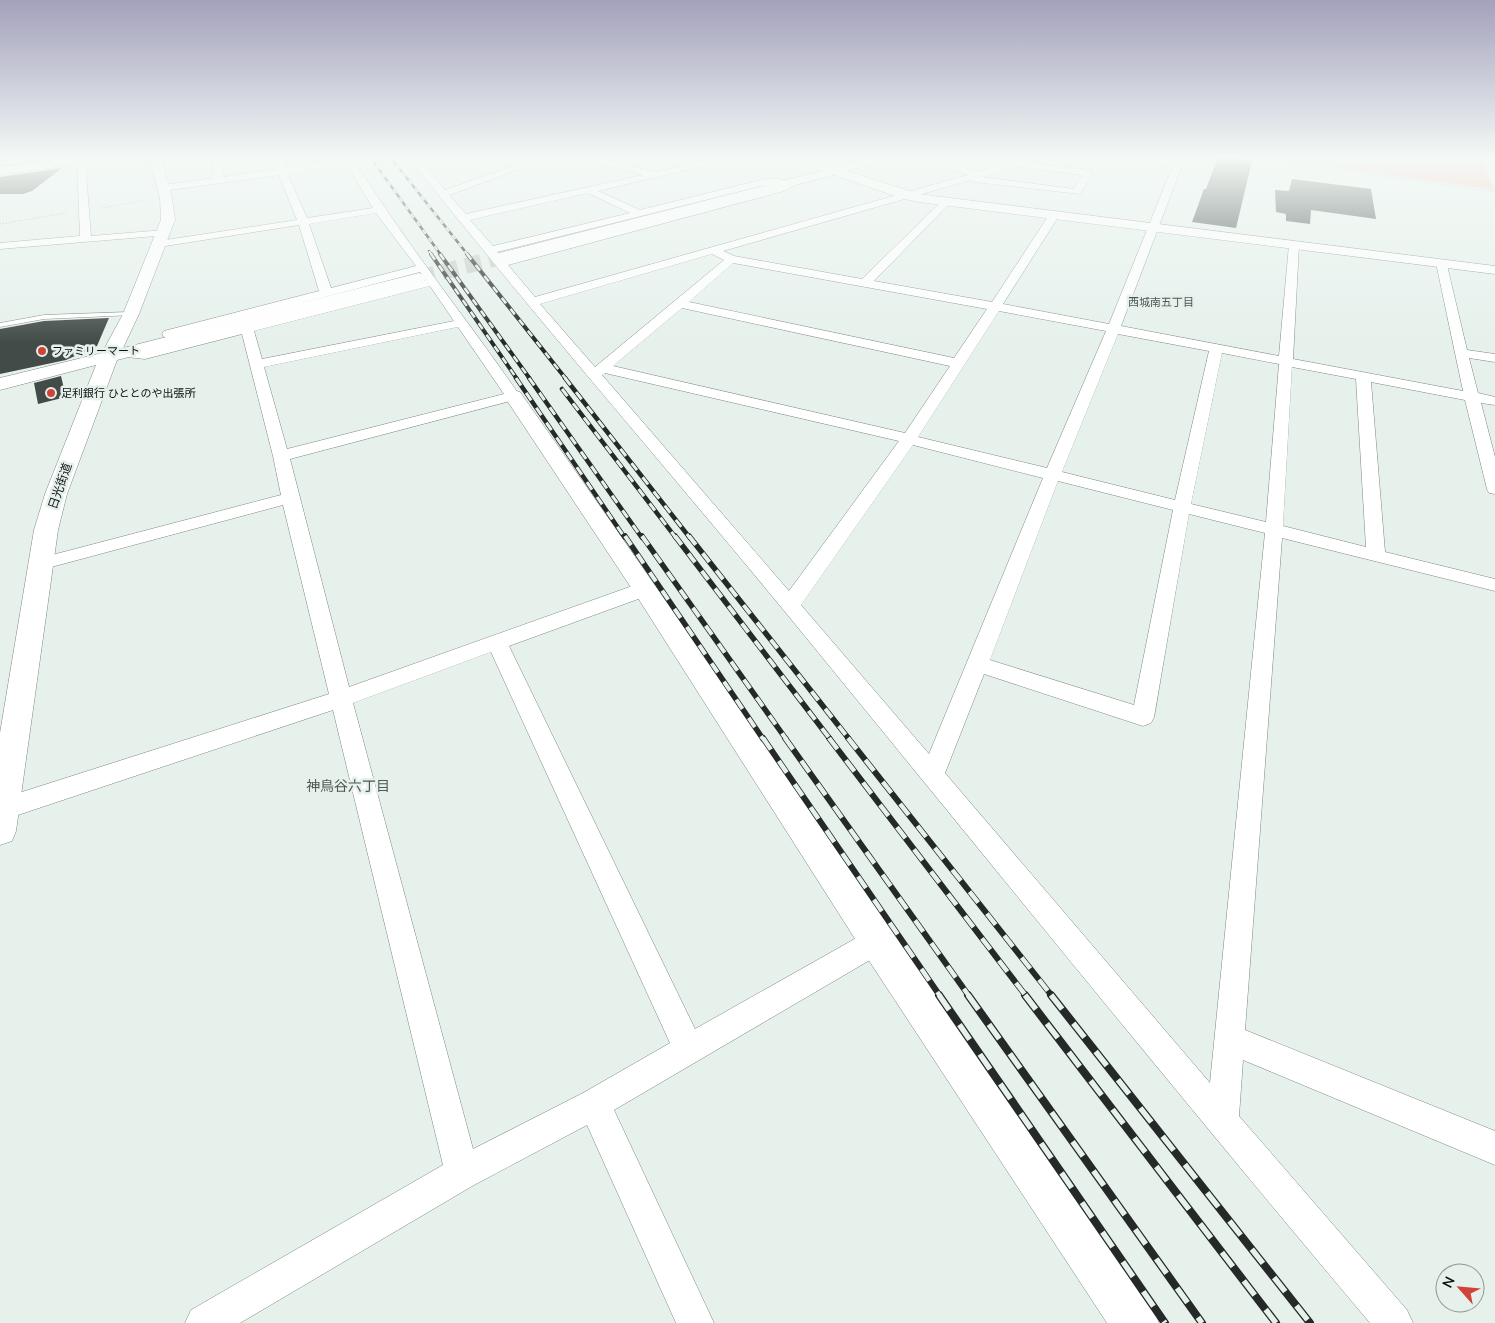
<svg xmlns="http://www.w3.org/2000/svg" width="1495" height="1323" font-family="'Nunito Sans','Noto Sans JP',sans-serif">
	<rect width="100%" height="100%" fill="#e6f1ec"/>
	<path fill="#fdbab0" d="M1260,157h220l15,33z"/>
	<path fill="#424b47" d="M1218,157l34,4 -16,67 -44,-6 12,-33h2z
		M62,168l-30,23 -9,3h-23v-17z
		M1292,179l79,10 5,30 -65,-9 -1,14 -24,-3v-7l-10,-2 -1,-22 14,1z
		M109,318l-12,28 -31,14 -66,14v-45l44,-8z
		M61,376l5,21 -28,7 -4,-21z"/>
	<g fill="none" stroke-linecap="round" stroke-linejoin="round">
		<path stroke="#c6d0cb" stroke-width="16" stroke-dasharray="16 8" stroke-linecap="butt" d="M419,278l85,-22"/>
		<defs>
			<path id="lane" d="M131,312l2,1v2l-89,4 -44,8v-4l44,-8z"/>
			<path id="street" d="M211,157h8l4,20 54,-8 -5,-12h9l4,11 67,-11c51,83 113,159 168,239l-2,3 -228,60 59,228 289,-103 7,-1 7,1 3,5 -3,5 -143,52 186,383 172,-97 10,-4 10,4 4,9 -4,9 -273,160 100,213h-38l-89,-198 -113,60 -234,138h-55l6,-13 252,-145 -110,-455 -333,111v-22l329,-105 -46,-189 -243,65 -7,-2 -2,-4 2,-4 248,-65 -8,-39 -31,-122 -97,25 -28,-3 -2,-3 2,-3 28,1 281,-71 -6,-8 -246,65h-10l-2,-3 2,-3 155,-40 -20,-66 -140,22 -4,-1 -1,-2 5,-3 138,-21 -18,-45 -116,16 -5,-3 5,-3 51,-7zM347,165l26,43 -66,10 -20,-45zM376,213l40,53 -85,22 -22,-64zM430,286l24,35 -192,38 -8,-28zM458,327l46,67 -217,55 -23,-82zM491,652l179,391 -87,50 -110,56 -120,-446z
				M408,157h9l5,6 17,-6h14l-27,10 19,23 93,-33h14l-103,38 17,19 177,-39 -68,-18h17l63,15 67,-15h18l-142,34 42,19 121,-30 15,-2 19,7 -11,6 -276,74 27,32 433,-122 -49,-18h14l45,15 51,-15h15l-14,6 61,8 2,2 -13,21 -105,-12 -4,-2 -248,71 11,5 128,23 82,-80 3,-1 5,3 -2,2 -76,78 118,21 59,-90 4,-1 5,3 -57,90 106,20 63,-156 -46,-11h20l30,6 13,-6h12l-20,11 -60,158 158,30 10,-111 5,-3 5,3 -6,114 170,32 -27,-128 2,-2h8l21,89 28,4v8l-26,-4 9,35 17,4v8l-14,-2 14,54v37l-6,-1 -2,-4 -22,-89 -94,-18 14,170 110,27v12l-213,-53 -37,492 250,101v34l-252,-105 -4,56 168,194 6,13h-43c-198,-235 -390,-473 -584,-710 -125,-152 -256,-302 -378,-456zM1018,166l3,1 61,8 -8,14 -92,-12zM776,184l5,1 -277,74 -7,-7 264,-66zM588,193l42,20 -137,33 -23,-26zM712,254l12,6 -129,107 -55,-63zM733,263l254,46 -33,49 -265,-56zM682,308l268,58 -45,67 -292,-67zM999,311l107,20 -59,137 -129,-31zM1118,334l91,17 -34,149 -113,-28zM1222,353l57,11 -13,158 -75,-18zM1292,367l64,12 10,168 -83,-21zM605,373l294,68 -110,150 -187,-216zM913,445l130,33 -114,276 -128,-149zM1058,481l115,29 -39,195 -144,-45zM1189,514l76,19 -55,550 -265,-310 39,-99 159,52 8,-3 3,-6z
				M81,158l4,3 6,75 73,-6 4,1 1,2 -1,2 -168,14v-6l80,-7 -3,-75z"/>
			<path id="secondary" d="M77,157h35l-5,3 -107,15v-8z
				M149,157h12l11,41 3,22 -36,94 -16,34 296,-75 5,2 3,3 -3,3 -307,79 -50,134 -9,36 -42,301 -4,10 -12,4v-112l34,-203 11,-36 51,-129 -96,25v-12l102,-25 21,-39 38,-94 -1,-22z
				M789,157h17l29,10 39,-10h20l-1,2 -46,12 72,23 576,72v8l-576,-72 -15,-3 -70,-24 -330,85 -5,-1 -2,-3 2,-3 323,-82z
				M513,390l7,2c213,303 421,610 632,914l7,17h-52l-243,-370 -228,-358 -132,-199 2,-4z"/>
		</defs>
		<use href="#lane" stroke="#7e8884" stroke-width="1"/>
		<use href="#street" stroke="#7e8884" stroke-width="1"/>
		<use href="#secondary" stroke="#7e8884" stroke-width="1"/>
		<path stroke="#949c98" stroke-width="1" stroke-dasharray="1 2" stroke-linecap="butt" d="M1250,157l245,35
			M1488,157l7,17
			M102,208l45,-8
			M0,224l66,-11"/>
		<use href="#lane" fill="#fff" fill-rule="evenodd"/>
		<use href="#street" fill="#fff" fill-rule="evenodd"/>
		<use href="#secondary" fill="#fff" fill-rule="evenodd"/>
		<defs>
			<path id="rail-far5" d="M370,157l71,98
				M390,157l78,98
				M429,251l3,4"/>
			<path id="rail-far4" d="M431,254l86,125
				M440,254l90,125
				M467,254l99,125"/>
			<path id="rail-far3" d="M516,378l109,160
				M529,378l113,160
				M565,378l125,160
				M562,389l114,149"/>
			<path id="rail-far2" d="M625,536l138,203
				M642,536l144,203
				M675,536l155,203
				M689,536l160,203"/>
			<path id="rail-far1" d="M763,738l177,258
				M785,738l184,258
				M829,738l197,258
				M848,738l204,258"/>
			<path id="rail" d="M939,995l226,328
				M968,995l234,328
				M1025,995l251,328
				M1051,995l259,328"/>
		</defs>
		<use href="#rail-far5" stroke="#252a28" stroke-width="2.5"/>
		<use href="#rail-far4" stroke="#252a28" stroke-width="4"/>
		<use href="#rail-far3" stroke="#252a28" stroke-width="4.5"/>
		<use href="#rail-far2" stroke="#252a28" stroke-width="5.5"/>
		<use href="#rail-far1" stroke="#252a28" stroke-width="6"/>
		<use href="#rail" stroke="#252a28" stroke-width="8"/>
		<use href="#rail-far5" stroke="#e6f1ec" stroke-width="2" stroke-dasharray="5" stroke-linecap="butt"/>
		<use href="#rail-far4" stroke="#e6f1ec" stroke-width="2.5" stroke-dasharray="7" stroke-linecap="butt"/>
		<use href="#rail-far3" stroke="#e6f1ec" stroke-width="3" stroke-dasharray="9" stroke-linecap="butt"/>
		<use href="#rail-far2" stroke="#e6f1ec" stroke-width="4" stroke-dasharray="11" stroke-linecap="butt"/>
		<use href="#rail-far1" stroke="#e6f1ec" stroke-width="4.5" stroke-dasharray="14" stroke-linecap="butt"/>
		<use href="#rail" stroke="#e6f1ec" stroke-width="5.5" stroke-dasharray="18" stroke-linecap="butt"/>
	</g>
	<linearGradient id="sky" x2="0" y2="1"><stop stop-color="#a3a1bc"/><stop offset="0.46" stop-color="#f4f9f6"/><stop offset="1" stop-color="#f4f9f6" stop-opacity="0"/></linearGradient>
	<rect width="1495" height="343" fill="url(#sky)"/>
	<g fill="#d14339" stroke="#e6f1ec" stroke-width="2">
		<circle cx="42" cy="351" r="5"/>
		<circle cx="51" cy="393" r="5"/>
	</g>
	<g text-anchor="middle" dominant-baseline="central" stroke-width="5" stroke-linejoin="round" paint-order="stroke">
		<g font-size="11" fill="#4f5855" stroke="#e6f1ec">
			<text x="1161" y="302">西城南五丁目</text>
		</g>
		<g font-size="11" fill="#0e1211" stroke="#e6f1ec" text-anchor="start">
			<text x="52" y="351">ファミリーマート</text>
			<text x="61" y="393">足利銀行 ひととのや出張所</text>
		</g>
		<g font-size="12" fill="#0e1211" stroke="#e6f1ec">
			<text transform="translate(60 486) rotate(-71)">日光街道</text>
		</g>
		<g font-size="14" fill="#4f5855" stroke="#e6f1ec">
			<text x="348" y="786">神鳥谷六丁目</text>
		</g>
	</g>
	<g transform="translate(1460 1288) rotate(297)"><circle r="24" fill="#e6f1ec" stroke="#909894"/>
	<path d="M0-4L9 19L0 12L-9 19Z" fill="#d14339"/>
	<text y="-8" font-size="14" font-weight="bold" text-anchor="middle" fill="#0e1211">N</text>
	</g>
</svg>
